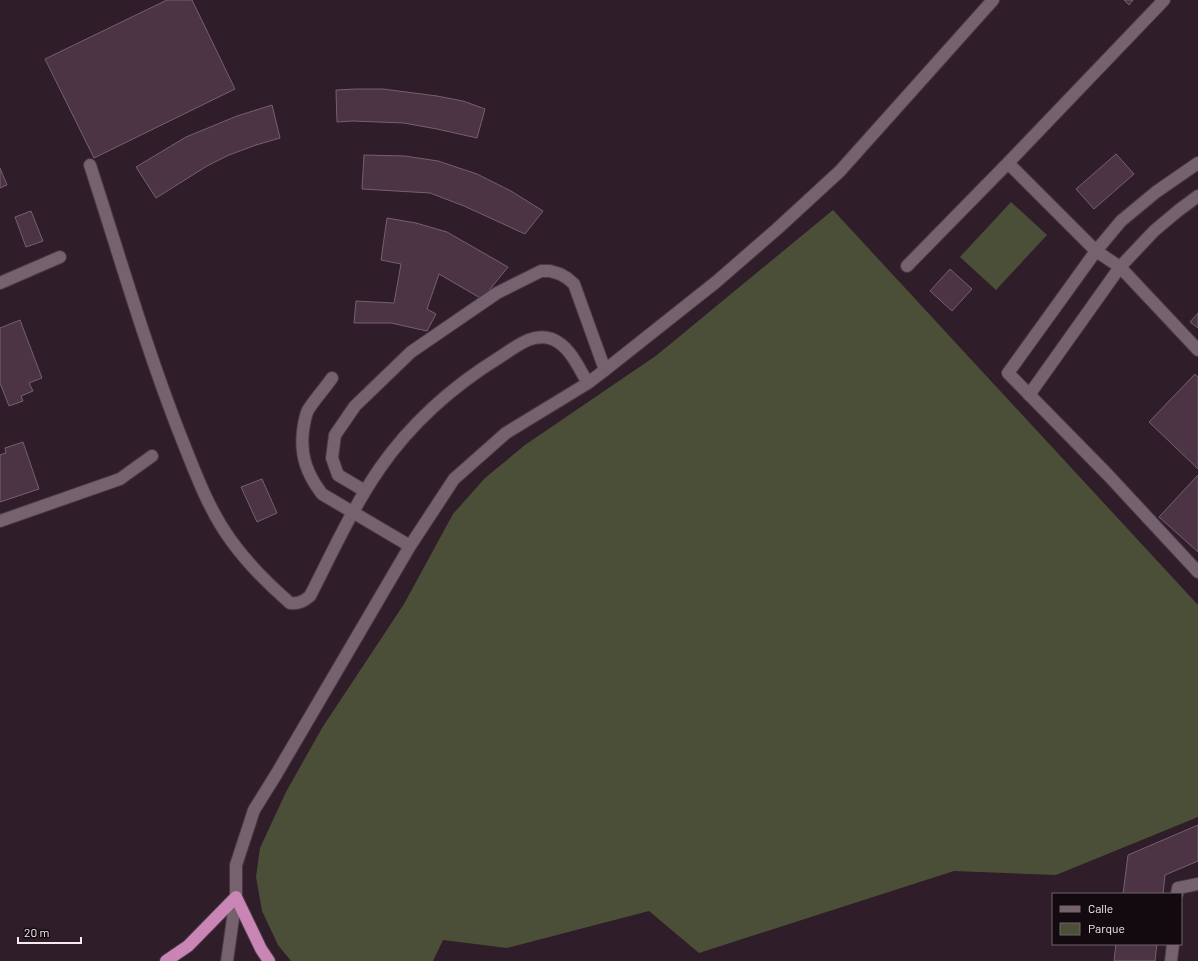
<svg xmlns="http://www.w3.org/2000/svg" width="1198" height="961" font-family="Barlow,sans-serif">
	<rect width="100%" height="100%" fill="#2f1d29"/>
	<path fill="#4c4f37" d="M1011,202l36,33 -51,55 -36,-33z
		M833,210l365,395v212l-142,58 -102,-4 -255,82 -50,-42 -142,37 -64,-8 -10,21h-142l-13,-16 -16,-34 -6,-34 4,-29 26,-56 36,-64 82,-124 49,-90 32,-36 40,-33 132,-90z"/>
	<path fill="#4d3445" stroke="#75606e" d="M167,0h25l43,89 -141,69 -49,-99z
		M1124,0h9l-4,5z
		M356,89h27l54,7 26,5 22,8 -8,29 -40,-9 -33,-6 -52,-2 -15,1 -1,-32z
		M272,105l8,33 -24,7 -27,10 -22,11 -51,32 -20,-31 50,-30 51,-21z
		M1116,154l18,20 -40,35 -18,-20z
		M364,155l41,1 33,5 39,13 34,17 32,20 -18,23 -61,-28 -34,-13 -68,-4z
		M0,168l7,17 -7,3z
		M31,211l12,30 -17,6 -11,-30z
		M387,218l29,5 31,9 61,35 -26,32 -43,-25 -12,35 9,5 -9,17 -36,-8h-37l2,-22 38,2 7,-39 -20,-4z
		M950,269l22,20 -20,22 -22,-20z
		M1198,313v15l-8,-6z
		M20,320l22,58 -13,5 4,8 -12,5 2,5 -14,5 -9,-23v-55z
		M1195,374l3,3v92l-49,-47z
		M23,442l16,47 -39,13v-47l6,-2 -1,-5z
		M1198,475v77l-39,-35z
		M262,479l15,34 -20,9 -16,-35z
		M1198,825v36l-33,14 -2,19h-40l5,-39z
		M1116,944h41l-2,17h-41z"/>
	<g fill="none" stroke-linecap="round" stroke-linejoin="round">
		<defs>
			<path id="minor" d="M1008,163l88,88 24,16 78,83
				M1198,163l-42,29 -35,29 -25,30 -88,122 100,102 90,97
				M90,165c29,89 55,180 89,267 15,37 28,75 51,107 17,24 37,44 60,64 9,1 14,-2 20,-7 22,-43 43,-89 70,-128 32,-46 73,-82 120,-111 16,-10 32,-25 52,-18 18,7 26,28 36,44
				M907,266l101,-103 156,-163
				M0,283l60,-26
				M332,378c-7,10 -17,21 -24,32 -3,6 -4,14 -5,21 -3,25 4,43 19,63l88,52
				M1029,395l91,-128 34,-36 25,-21 19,-14
				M365,491l-27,-16 -6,-17 3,-23 20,-29 56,-54 86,-59 44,-22h9l10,3 7,4 7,6 31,86
				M0,521l120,-42 32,-23
				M1177,894l1,-6 20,-4
				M227,961l9,-64v-32l18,-55 23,-37 133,-227 44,-67 52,-46 82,-50 17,-13 111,-88 61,-53 63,-58 153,-171
				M1171,961l2,-17"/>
			<path id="highway" d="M166,961l22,-15 48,-49 25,52 8,12"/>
		</defs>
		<use href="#minor" stroke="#483943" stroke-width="14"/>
		<use href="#highway" stroke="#483943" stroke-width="14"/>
		<use href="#minor" stroke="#76616f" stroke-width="12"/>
		<use href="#highway" stroke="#c985b3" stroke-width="12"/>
	</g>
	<rect x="1052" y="893" width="130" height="52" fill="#120a0f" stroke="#6e646a"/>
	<rect x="1060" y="906" width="20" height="6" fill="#76616f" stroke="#6e646a"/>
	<text x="1088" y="913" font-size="12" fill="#f7eaf2">Calle</text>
	<rect x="1060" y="923" width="20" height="12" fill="#4c4f37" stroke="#6e646a"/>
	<text x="1088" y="933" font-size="12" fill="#f7eaf2">Parque</text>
	<path d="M18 937v6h63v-6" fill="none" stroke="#f7eaf2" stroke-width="2"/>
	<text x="24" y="937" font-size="12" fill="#f7eaf2" stroke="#120a0f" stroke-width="3" paint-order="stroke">20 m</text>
</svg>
